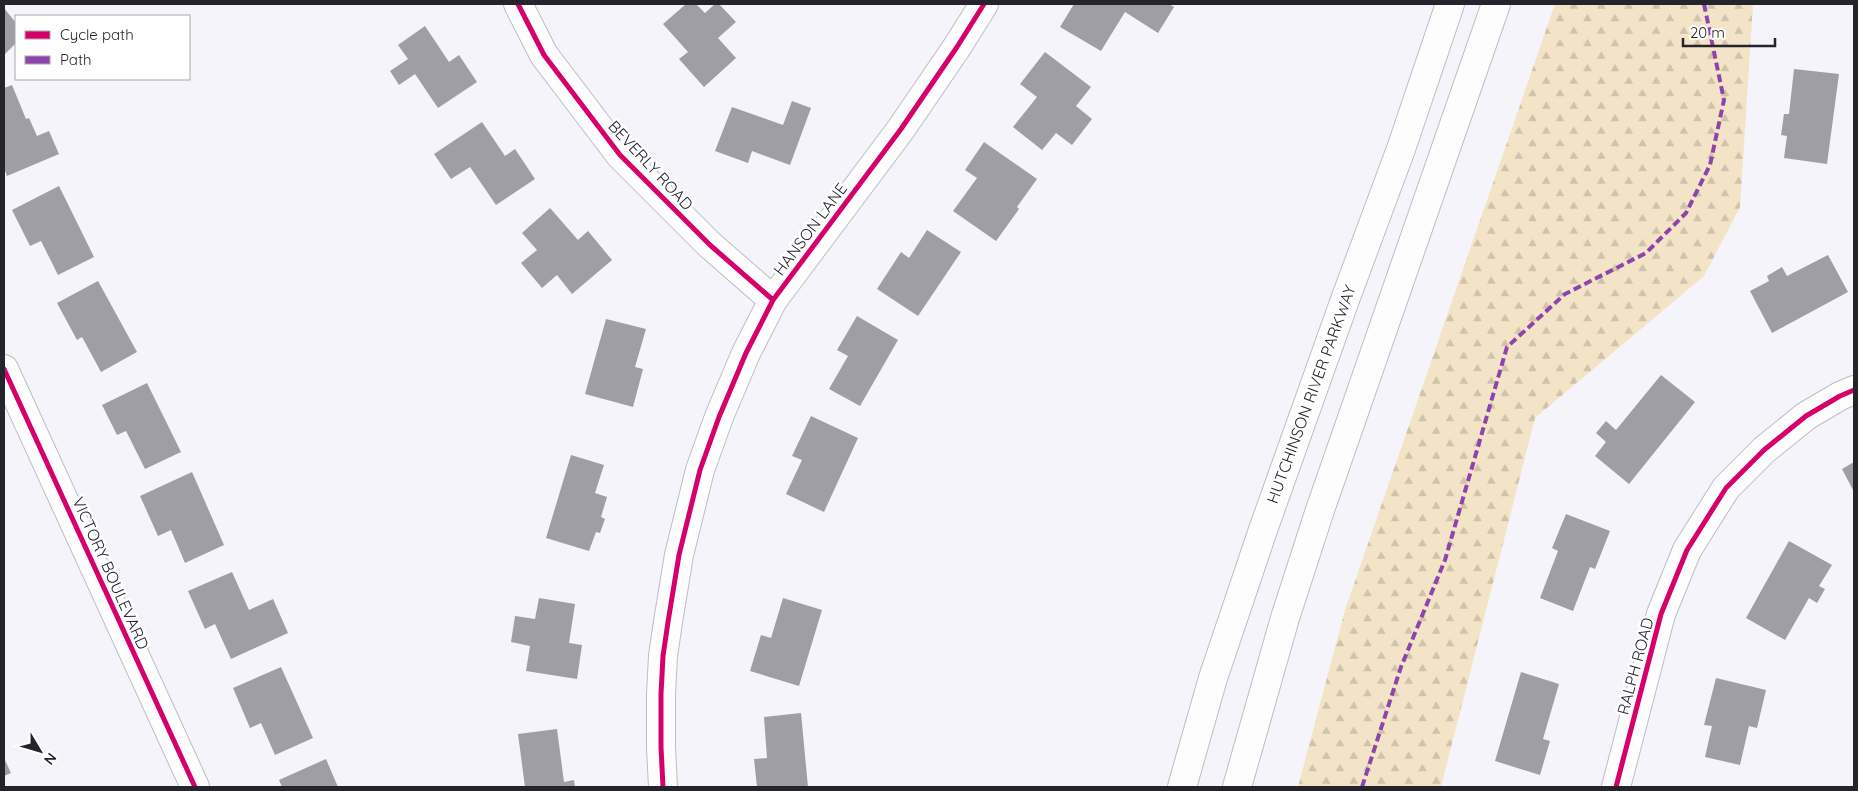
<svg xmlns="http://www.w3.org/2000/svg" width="1858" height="791" font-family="Quicksand,sans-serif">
	<defs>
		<pattern id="forest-firs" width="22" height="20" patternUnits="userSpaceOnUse" patternTransform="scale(1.25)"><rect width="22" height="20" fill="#f4e4c7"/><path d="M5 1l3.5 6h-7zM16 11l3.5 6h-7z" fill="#d1c3ab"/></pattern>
	</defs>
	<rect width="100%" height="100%" fill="#f5f4fa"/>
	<path fill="url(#forest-firs)" d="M1555,4h198l-13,203 -36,69 -169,142 -94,369h-143l47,-177z"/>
	<path fill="#9f9ea4" d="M686,4h10l9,9 10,-9h4l17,18 -18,16 18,20 -32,29 -25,-28 9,-7 -25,-28z
		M1074,4h95l5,3 -16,26 -33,-21 -24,39 -41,-24z
		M4,8l12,15v20l-12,12z
		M425,26l24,36 10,-7 18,27 -39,26 -23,-34 -16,11 -9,-14 18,-12 -10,-14z
		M1045,52l46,35 -15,19 16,13 -20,26 -16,-12 -14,17 -29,-23 24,-30 -17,-13z
		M1794,69l45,5 -12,90 -43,-6 3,-22 -6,-1 3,-21h5z
		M12,85l14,34 3,-1 8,18 12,-5 10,23 -52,22 -3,-8v-80z
		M792,101l19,7 -21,57 -38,-14 -4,12 -33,-12 17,-44 51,18z
		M482,122l23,34 10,-7 20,30 -39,26 -26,-38 -19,12 -17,-25z
		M984,142l53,37 -20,28 2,2 -23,32 -43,-30 24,-33 -12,-8z
		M59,186l35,71 -36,18 -17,-34 -11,5 -18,-36z
		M550,208l28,32 10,-9 24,29 -40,34 -15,-19 -15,13 -21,-25 16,-13 -15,-17z
		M927,230l34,22 -43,64 -41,-27 24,-37 8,6z
		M1828,255l20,37 -76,41 -22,-42 19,-10 -2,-5 15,-9 5,9z
		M98,281l39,71 -36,20 -19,-35 -5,3 -20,-37z
		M857,316l41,24 -38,66 -31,-17 19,-33 -11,-6z
		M606,319l40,10 -11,38 8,2 -10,38 -48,-13z
		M1661,375l34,27 -66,82 -34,-28 11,-14 -10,-9 10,-12 10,9z
		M147,383l34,69 -36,17 -19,-38 -9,4 -15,-30z
		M811,416l47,22 -34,74 -38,-18 16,-34 -10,-4z
		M571,455l33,10 -9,28 12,4 -6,20 4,2 -5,14 -4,-1 -7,19 -43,-13z
		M1854,462v30l-12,-23z
		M192,472l32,73 -39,18 -14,-33 -13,6 -18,-40z
		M1566,514l44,17 -15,38 -5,-2 -17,44 -33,-13 18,-47 -6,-3z
		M1789,541l43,24 -13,21 6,3 -8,14 -8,-5 -24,42 -39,-22z
		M232,572l17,38 24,-11 15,34 -57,26 -16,-35 -10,5 -17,-38z
		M539,598l36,6 -6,39 13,2 -5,34 -51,-8 4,-25 -19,-4 4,-26 20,3z
		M783,598l39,12 -23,76 -49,-15 11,-36 10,3z
		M281,667l32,71 -38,17 -14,-32 -11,5 -17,-40z
		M1521,672l38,12 -16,55 7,2 -10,34 -45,-14z
		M1716,678l50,12 -9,38 -8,-2 -9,39 -35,-8 7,-31 -8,-1z
		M801,713l7,74h-51l-3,-28 13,-1 -3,-41z
		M557,729l7,53 10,-2 1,7h-50l-7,-53z
		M4,758l7,15 -7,3z
		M326,759l12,28h-56l-3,-7z"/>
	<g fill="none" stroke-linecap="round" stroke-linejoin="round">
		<defs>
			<path id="street" d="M518,4l26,51 76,100 90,90 63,55
				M4,369l191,418
				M663,787l-2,-40v-53l2,-38 5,-34 11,-67 21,-85 19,-53 27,-64 27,-53 128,-171 56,-82 27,-43
				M1616,787l45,-173 26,-64 39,-62 38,-38 42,-34 34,-20 14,-6"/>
			<path id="highway" d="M1182,787l31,-109 51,-151 82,-230 55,-148 49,-145
				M1237,787l48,-169 35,-108 176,-506"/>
		</defs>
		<use href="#street" stroke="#bebdc4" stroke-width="30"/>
		<use href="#highway" stroke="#bebdc4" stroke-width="30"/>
		<use href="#street" stroke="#fefdfe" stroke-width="28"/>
		<use href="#highway" stroke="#fefdfe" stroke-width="28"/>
		<path stroke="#8e44ad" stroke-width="4" stroke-dasharray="8 4" stroke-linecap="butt" d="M1362,787l39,-120 44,-107 62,-213 58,-53 81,-41 40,-40 24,-48 14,-65 -20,-96"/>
		<defs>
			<path id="cycleway" d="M518,4l26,51 76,100 90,90 63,55
				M4,369l191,418
				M663,787l-2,-40v-53l2,-38 5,-34 11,-67 21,-85 19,-53 27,-64 27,-53 128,-171 56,-82 27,-43
				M1616,787l45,-173 26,-64 39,-62 38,-38 42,-34 34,-20 14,-6"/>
		</defs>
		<use href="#cycleway" stroke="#fff" stroke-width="8"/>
		<use href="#cycleway" stroke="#d6006c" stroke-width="5"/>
	</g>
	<g text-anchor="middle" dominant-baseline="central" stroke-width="5" stroke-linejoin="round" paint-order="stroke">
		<g font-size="16" fill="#25232c" stroke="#fff">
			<text transform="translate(651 165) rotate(47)">BEVERLY ROAD</text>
			<text transform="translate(810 229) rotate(-53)">HANSON LANE</text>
			<text transform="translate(1311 394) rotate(-70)">HUTCHINSON RIVER PARKWAY</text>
			<text transform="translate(111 573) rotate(66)">VICTORY BOULEVARD</text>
			<text transform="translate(1635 666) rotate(-75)">RALPH ROAD</text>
		</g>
	</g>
	<rect width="1858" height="791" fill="none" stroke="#25232c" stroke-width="10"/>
	<rect x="15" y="15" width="175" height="65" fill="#ffffff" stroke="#a8a7ab"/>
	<rect x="25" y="31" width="25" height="8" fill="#d6006c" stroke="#a8a7ab"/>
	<text x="60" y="40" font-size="15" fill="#25232c">Cycle path</text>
	<rect x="25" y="56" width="25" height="8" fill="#8e44ad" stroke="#a8a7ab"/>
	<text x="60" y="65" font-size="15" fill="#25232c">Path</text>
	<g transform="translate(40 751) rotate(128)" stroke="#ffffff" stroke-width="4" paint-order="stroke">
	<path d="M0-4L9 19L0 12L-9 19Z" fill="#25232c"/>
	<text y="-8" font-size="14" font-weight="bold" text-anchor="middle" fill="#25232c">N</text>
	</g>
	<path d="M1683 38v8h92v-8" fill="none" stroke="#25232c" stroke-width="2.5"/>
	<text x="1690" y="38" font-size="15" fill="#25232c" stroke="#ffffff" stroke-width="4" paint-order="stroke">20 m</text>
</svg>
